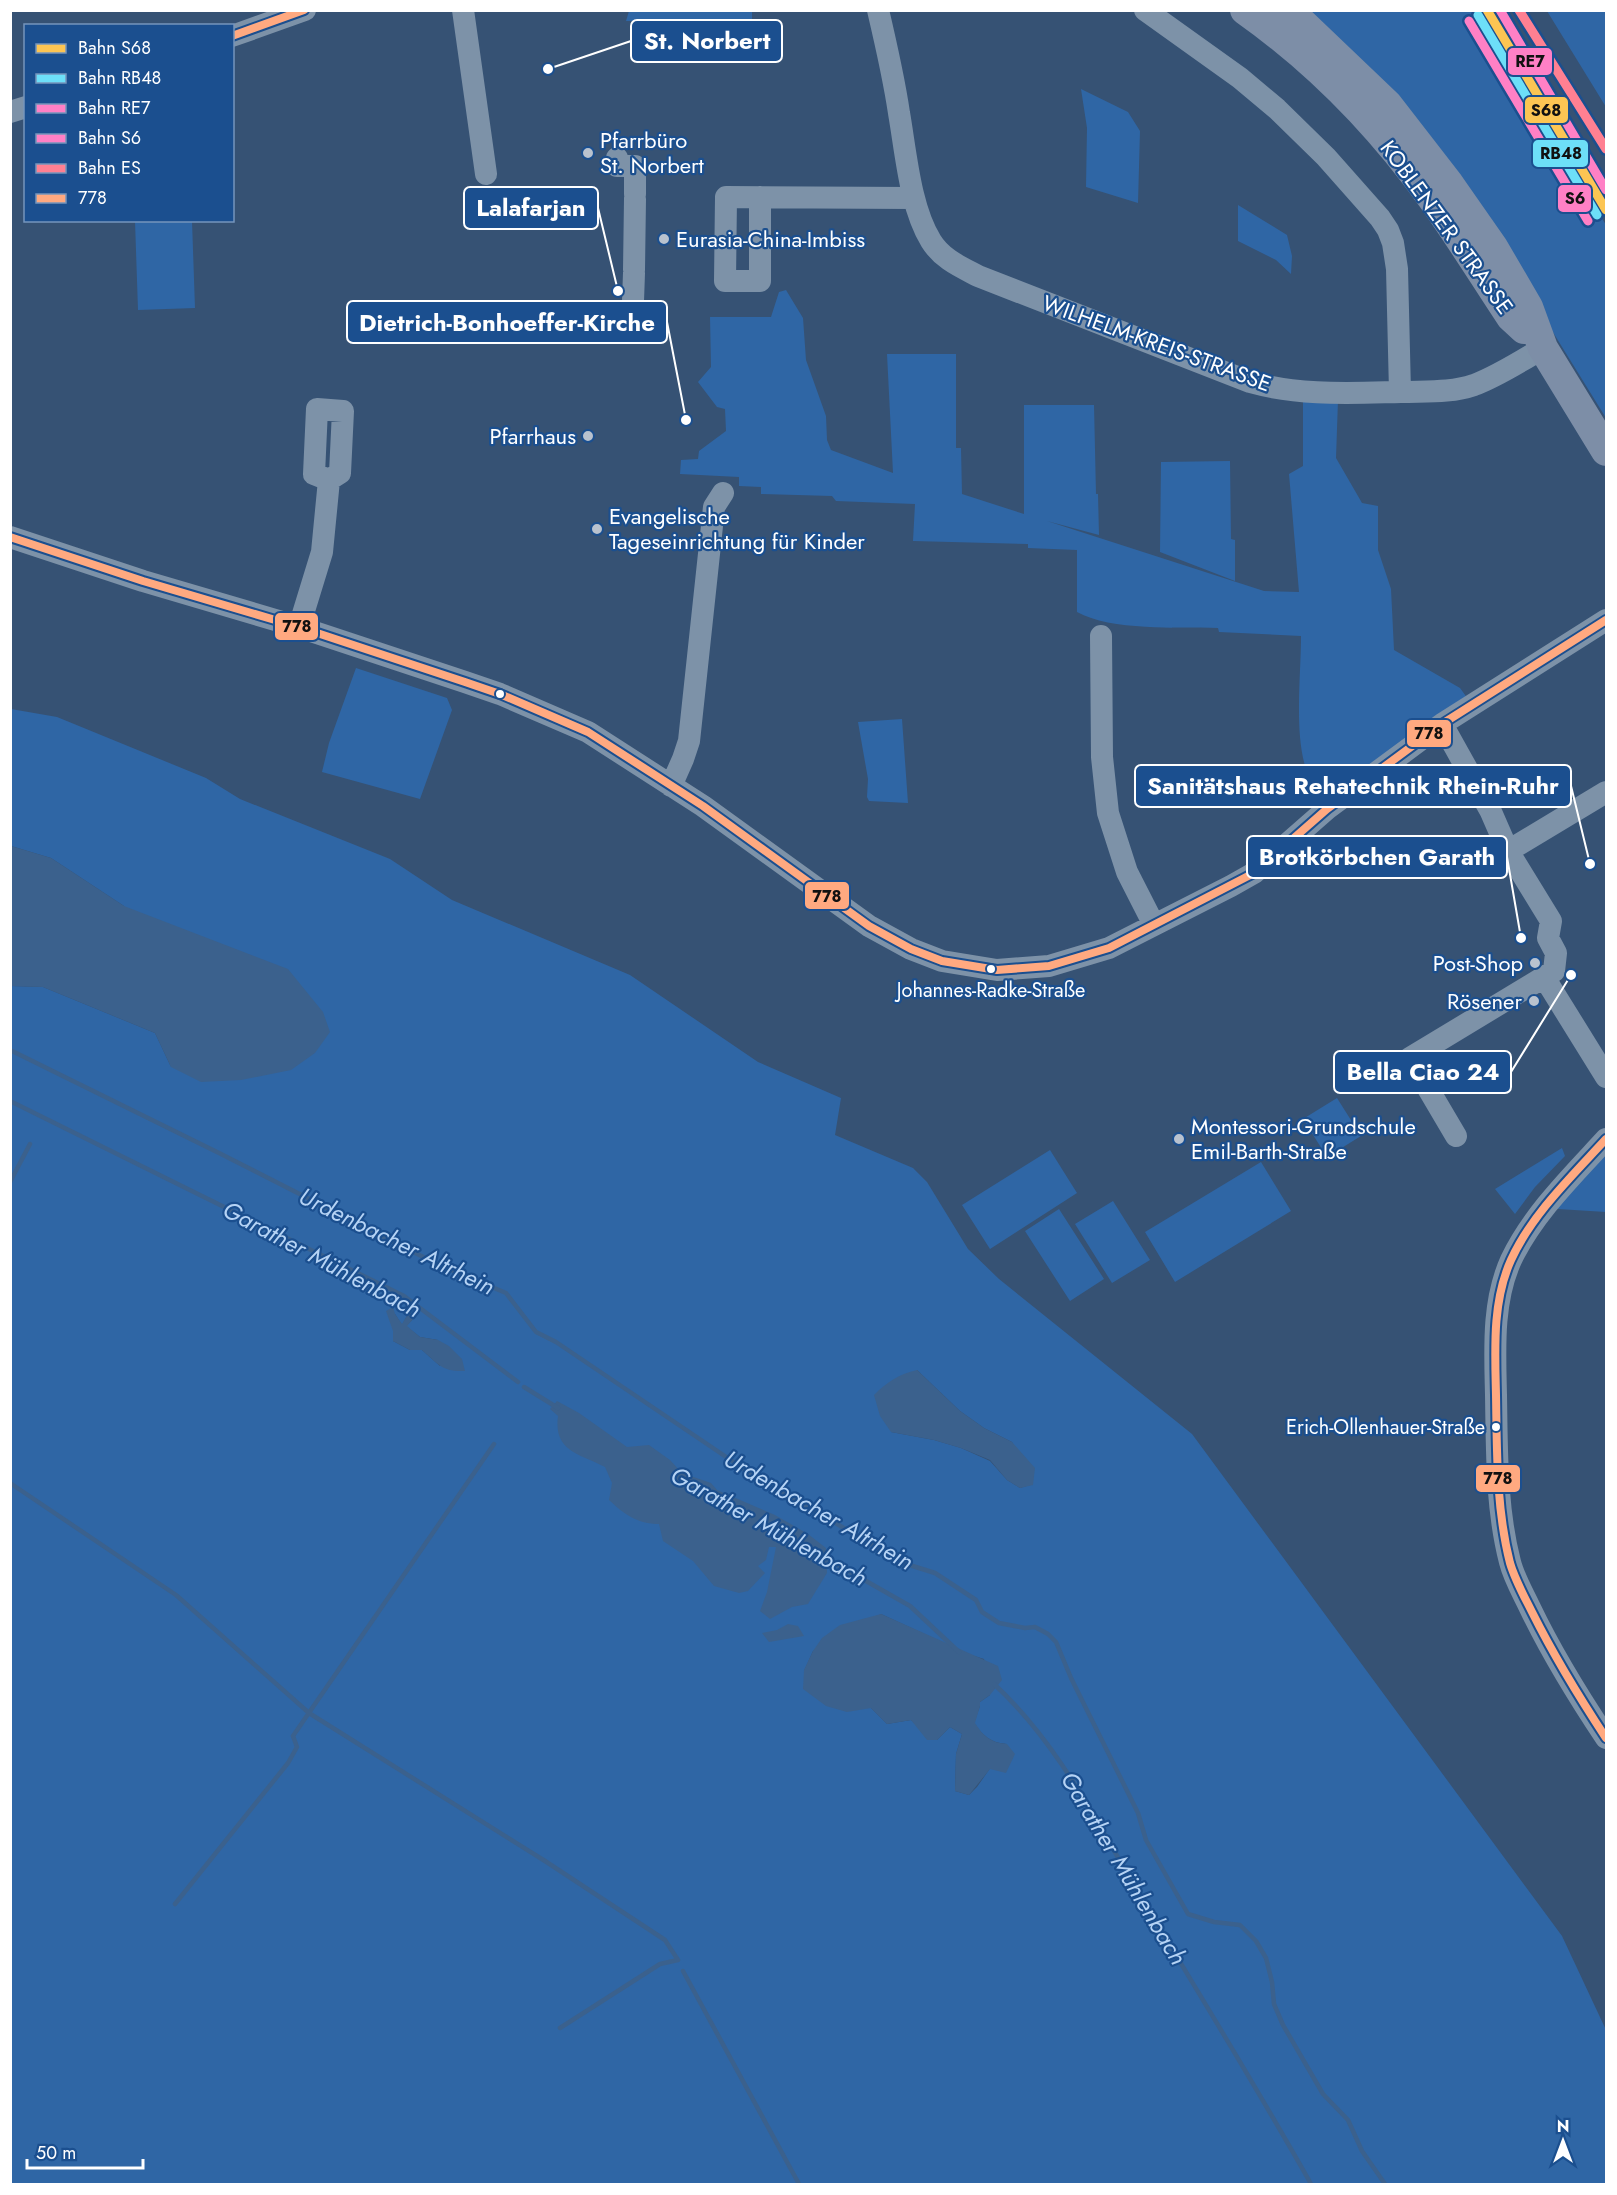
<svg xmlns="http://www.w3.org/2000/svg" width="1617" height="2195" font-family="Jost,sans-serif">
	<rect width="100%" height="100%" fill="#365274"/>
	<path fill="#2f66a5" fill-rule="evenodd" d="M752,11v12l-126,-2 3,-10z
		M1300,11h175l131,214v193l-73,-118z
		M1547,11h59v96z
		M1081,89l47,23 12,19 -2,72 -52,-16 1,-59z
		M1238,205l49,30 5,21 -1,18 -15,-14 -38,-19z
		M135,221h57l3,87 -57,2z
		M786,290l17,28 3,42 20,56 1,24 4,10 62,23 -6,-119h69v94h5l1,46 62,20v-109h70l2,89h2l1,41 -52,-14 217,70 35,1 -10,-118 14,-8v-67l35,1 -2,58 26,45 16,3v44l13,39 3,61 66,38 8,11 -142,107c-8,-12 -15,-24 -20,-37 -12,-37 -5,-94 -5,-133l-82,-4 -1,-4c-40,-1 -107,3 -141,-16v-62l-49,-2v-4l-115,-3 2,-37 -79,-3 -4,-5 -71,-2v-7l-22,-1v-9l-59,-3 1,-14 17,-1 1,-8 27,-20 -1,-22 -8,-2 -19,-25 13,-15 -1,-50h61l8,-25z
		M1230,461l1,78 4,1v41l-75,-29 1,-90z
		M356,668l91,30 5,12 -32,89 -98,-27 7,-29z
		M11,709l46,8 149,61 34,21 150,60 62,41 178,75 128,87 83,36 -6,37 78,33 14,14 41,67 31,30 193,155 370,502 44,94v154h-1595v-1198l32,1 112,46 16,34 -47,-161 -73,-48 -40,-12zM409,1310l4,9 -7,7 14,11 18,3 2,26 -18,-16h-12l-17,-9 2,-27 7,11 6,-11zM917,1370l43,41 24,17 28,14 21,42 -13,4 -13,-8 -17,-19 -29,-13 -27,-8 -43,-8zM881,1614l87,40 16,5 6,36 -10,7v4l-6,17c9,13 17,20 33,21l-30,43 -8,8 -14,-4 1,-37 6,-20 -12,-7 -13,13 -26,-20 -24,4 -16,-16 -67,-37 9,-20z
		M902,719l6,84 -39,-2 -2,-4 1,-18 -10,-57z
		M1337,1098l24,38 -34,21 -24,-38z
		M1562,1148l3,8 -30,31 -20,27 -20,-25z
		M1606,1148v64l-48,-3 -3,-8z
		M1050,1150l27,43 -87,56 -28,-44z
		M1261,1162l30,49 -116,71 -30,-50z
		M1113,1201l37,59 -38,23 -37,-59z
		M1059,1209l45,70 -34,22 -45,-70z"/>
	<path fill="#3b618d" d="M11,846l40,12 73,48 164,63 35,43 7,20 -15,21 -24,17 -50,10 -40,2 -30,-15 -16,-34 -112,-46 -32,-1z
		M393,1307l2,7 7,10 6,-10 1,-6 4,11 -6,7 13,11 18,3 11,6 13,13 3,12c-23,1 -27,-7 -43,-21h-12l-17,-9v-10l-7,-20z
		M917,1370l43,41 24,17 28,14 23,26 -2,17 -13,3 -13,-8 -17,-20 -29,-12 -27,-8 -43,-8 -11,-16 -6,-21c13,-13 25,-21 43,-25z
		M557,1401l22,12 48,34 22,-2 21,15 12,13 29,10 6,7 58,25 33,19 18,14 1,25 -19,31 -16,3 -22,12 -10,-8 7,-19 9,-45h-7l-3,13 -8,6 7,7 -17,18 -9,2 -25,-7 -21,-25 -30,-20 -4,-17c-22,0 -35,-10 -50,-24l3,-17 -7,-16c-24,-13 -52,-15 -47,-51l-8,-7z
		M881,1614l117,52 4,14 -12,15 -10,7v4l-5,17c8,13 16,20 32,21l8,10 -9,19 -16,-4 -21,26 -14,-4 1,-37 6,-20 -12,-7 -13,13h-10l-16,-20 -24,4 -16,-16 -24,4 -21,-6 -23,-17 1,-19 9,-19 9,-13 18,-13z
		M788,1624l10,2 6,10 -35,6 -7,-9 15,-3z"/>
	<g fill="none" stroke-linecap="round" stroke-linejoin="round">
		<path stroke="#3b618d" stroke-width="4.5" d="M10,1050l209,103 218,111 69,29 30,39 20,10 188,127 159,94 32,10 41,27 6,12 17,11 26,5 10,-1 13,7 8,8 15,36 67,135 8,27 42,74 26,8 26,3 16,16 10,17 6,24 2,22 9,21 40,69 25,26 14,31 23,33
			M10,1101l394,195 114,86
			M10,1182l20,-38
			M524,1387l34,21
			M10,1483l166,112 133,118 236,148 120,79 13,20
			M822,1556l88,50 49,46
			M994,1684c63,58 101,135 144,208 58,97 118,194 173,292
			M175,1904l113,-141 9,-16 -4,-11 201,-292
			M683,1971l116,213
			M560,2028l100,-64 18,-4"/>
		<path stroke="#7d92a8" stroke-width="22" d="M463,10l23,164
			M878,10c8,34 16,69 21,103 7,40 11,94 32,128 11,18 30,26 47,35l272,106c50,14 100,11 151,10 24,-1 50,1 73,-7 24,-9 47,-24 69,-37
			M1145,10l95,68 37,31 49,48 54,61 8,12 5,13 4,26 3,123
			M232,36l73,-26
			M10,112l16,-5
			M617,158v8h18v28
			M760,197v84h-35l1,-84 188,1
			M634,270l1,-71
			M633,301l1,-28
			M633,308v23
			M10,537l133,44 156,46 166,55 35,12 88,38 115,74 166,120 42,23 31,12 55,9 52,-4 60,-18 122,-62 23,-13 73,-64 115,-85 164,-104
			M299,627l23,-75 7,-72 -15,-6 3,-65 26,2 -3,62 -11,7
			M1101,636l1,121 6,56 19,59 27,53
			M1442,724l49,88 17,39 43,70 -3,17 8,15 -2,18 -10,6 62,100
			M671,786l12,-27 6,-18 25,-234 9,-14
			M1508,851l98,-59
			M1456,1136l-46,-78 134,-81
			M1606,1139c-34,37 -73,75 -95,121 -19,42 -16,90 -15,135 1,56 0,113 14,167 4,16 13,31 20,46 22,46 48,88 76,130"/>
		<path stroke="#7d8ea7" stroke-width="30" d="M1245,10c72,51 136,117 187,188 28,39 53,80 79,119l13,12
			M1286,10l12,9 89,85 62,80 44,63 35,60 15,41 63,103"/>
		<defs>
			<path id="bus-1" d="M232,36l72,-26
				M10,537l133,44 156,46 166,55 35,12 88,38 115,74 166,120 42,23 31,12 55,9 52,-4 60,-18 145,-75 73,-64 115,-85 164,-104
				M1606,1139c-34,37 -74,75 -95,121 -19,42 -16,90 -15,135 1,56 0,113 14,168 5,17 14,33 22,49 22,44 47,85 74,126"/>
		</defs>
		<use href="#bus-1" stroke="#1b4f8f" stroke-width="12"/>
		<use href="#bus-1" stroke="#ffa980" stroke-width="8"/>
		<defs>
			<path id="rail-1" d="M1487,10l119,200"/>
			<path id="rail-2" d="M1478,15l119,200"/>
			<path id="rail-3" d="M1500,10l106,180"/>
			<path id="rail-4" d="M1469,21l119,200"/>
			<path id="rail-5" d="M1519,10l87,139"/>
		</defs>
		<use href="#rail-1" stroke="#1b4f8f" stroke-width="14"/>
		<use href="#rail-2" stroke="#1b4f8f" stroke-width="14"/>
		<use href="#rail-3" stroke="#1b4f8f" stroke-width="14"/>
		<use href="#rail-4" stroke="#1b4f8f" stroke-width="14"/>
		<use href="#rail-5" stroke="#1b4f8f" stroke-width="14"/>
		<use href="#rail-1" stroke="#fcc553" stroke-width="9"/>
		<use href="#rail-2" stroke="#6ddff8" stroke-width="9"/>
		<use href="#rail-3" stroke="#ff80c5" stroke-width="9"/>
		<use href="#rail-4" stroke="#ff80c5" stroke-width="9"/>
		<use href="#rail-5" stroke="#ff8092" stroke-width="9"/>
	</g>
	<g fill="#b9c2ce" stroke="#1b4f8f" stroke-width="2">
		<circle cx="588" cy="153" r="6"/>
		<circle cx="664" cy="239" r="6"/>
		<circle cx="588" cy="436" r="6"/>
		<circle cx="597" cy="529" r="6"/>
		<circle cx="1535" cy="963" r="6"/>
		<circle cx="1534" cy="1001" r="6"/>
		<circle cx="1179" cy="1139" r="6"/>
	</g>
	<g fill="#fff" stroke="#1b4f8f" stroke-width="2">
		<circle cx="500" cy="694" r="5"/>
		<circle cx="991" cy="969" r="5"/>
		<circle cx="1496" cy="1427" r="5"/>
	</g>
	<g text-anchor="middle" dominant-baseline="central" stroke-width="4.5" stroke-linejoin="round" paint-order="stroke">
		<g font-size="20" fill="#fff" stroke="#1b4f8f">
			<text x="991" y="990">Johannes-Radke-Straße</text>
			<text x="1485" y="1427" text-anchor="end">Erich-Ollenhauer-Straße</text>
		</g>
		<g font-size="22" fill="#fff" stroke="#1b4f8f" text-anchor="start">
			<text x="600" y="140">Pfarrbüro<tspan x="600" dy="25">St. Norbert</tspan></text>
			<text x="676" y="239">Eurasia-China-Imbiss</text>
			<text x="576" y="436" text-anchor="end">Pfarrhaus</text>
			<text x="609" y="516">Evangelische<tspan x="609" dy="25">Tageseinrichtung für Kinder</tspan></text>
			<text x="1523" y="963" text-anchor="end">Post-Shop</text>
			<text x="1522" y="1001" text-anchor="end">Rösener</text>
			<text x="1191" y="1126">Montessori-Grundschule<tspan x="1191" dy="25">Emil-Barth-Straße</tspan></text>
		</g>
		<g font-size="22" fill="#fff" stroke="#1b4f8f">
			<text transform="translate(1447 227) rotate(54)">KOBLENZER STRASSE</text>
			<text transform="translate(1157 343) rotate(20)">WILHELM-KREIS-STRASSE</text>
		</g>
		<g font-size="24" font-style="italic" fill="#b5d3f5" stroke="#1b4f8f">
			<text transform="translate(397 1241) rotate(26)">Urdenbacher Altrhein</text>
			<text transform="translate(322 1259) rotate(28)">Garather Mühlenbach</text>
			<text transform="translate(819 1510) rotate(30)">Urdenbacher Altrhein</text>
			<text transform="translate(769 1526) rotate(29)">Garather Mühlenbach</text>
			<text transform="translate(1124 1868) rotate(59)">Garather Mühlenbach</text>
		</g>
	</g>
	<path fill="none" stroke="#fff" stroke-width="2" d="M548 69L631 41M618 291L598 208M686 420L667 322M1590 864L1571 786M1521 938L1507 857M1571 975L1511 1072"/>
	<g fill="#fff" stroke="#1b4f8f" stroke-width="2">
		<circle cx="548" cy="69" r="6"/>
		<circle cx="618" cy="291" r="6"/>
		<circle cx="686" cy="420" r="6"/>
		<circle cx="1590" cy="864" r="6"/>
		<circle cx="1521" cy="938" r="6"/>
		<circle cx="1571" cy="975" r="6"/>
	</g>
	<g fill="#1b4f8f" stroke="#fff" stroke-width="2">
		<rect x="631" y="20" width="151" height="42" rx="6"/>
		<rect x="464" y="187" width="134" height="42" rx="6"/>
		<rect x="347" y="301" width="320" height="42" rx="6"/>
		<rect x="1135" y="765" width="436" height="42" rx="6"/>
		<rect x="1247" y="836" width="260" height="42" rx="6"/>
		<rect x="1334" y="1051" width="177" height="42" rx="6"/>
	</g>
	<g font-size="24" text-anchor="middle" font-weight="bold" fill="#fff">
		<text x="707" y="49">St. Norbert</text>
		<text x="531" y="216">Lalafarjan</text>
		<text x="507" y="331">Dietrich-Bonhoeffer-Kirche</text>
		<text x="1353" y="794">Sanitätshaus Rehatechnik Rhein-Ruhr</text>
		<text x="1377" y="865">Brotkörbchen Garath</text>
		<text x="1423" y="1080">Bella Ciao 24</text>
	</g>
	<g stroke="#1b4f8f" stroke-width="2">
		<rect x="1507" y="47" width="46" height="29" rx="6" fill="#ff80c5"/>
		<rect x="1524" y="96" width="45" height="28" rx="6" fill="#fcc553"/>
		<rect x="1532" y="139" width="57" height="29" rx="6" fill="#6ddff8"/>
		<rect x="1557" y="184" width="35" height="29" rx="6" fill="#ff80c5"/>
		<rect x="274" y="612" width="45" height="29" rx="6" fill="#ffa980"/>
		<rect x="1406" y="719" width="46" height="29" rx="6" fill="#ffa980"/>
		<rect x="804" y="881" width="46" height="29" rx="6" fill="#ffa980"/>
		<rect x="1475" y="1464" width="46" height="29" rx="6" fill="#ffa980"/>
	</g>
	<g font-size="16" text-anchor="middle" font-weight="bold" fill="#111">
		<text x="1530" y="67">RE7</text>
		<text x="1546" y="116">S68</text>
		<text x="1561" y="159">RB48</text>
		<text x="1575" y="204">S6</text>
		<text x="297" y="632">778</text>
		<text x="1429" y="739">778</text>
		<text x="827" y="902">778</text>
		<text x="1498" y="1484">778</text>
	</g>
	<rect width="1617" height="2195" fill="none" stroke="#ffffff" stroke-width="24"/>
	<rect x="24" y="24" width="210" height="198" fill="#1b4f8f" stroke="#7695bc" stroke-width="1.5"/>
	<rect x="36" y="44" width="30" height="9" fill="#fcc553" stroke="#7695bc" stroke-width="1.5"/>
	<text x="78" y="54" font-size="18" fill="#ffffff">Bahn S68</text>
	<rect x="36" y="74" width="30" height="9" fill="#6ddff8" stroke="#7695bc" stroke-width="1.5"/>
	<text x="78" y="84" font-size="18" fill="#ffffff">Bahn RB48</text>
	<rect x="36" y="104" width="30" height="9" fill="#ff80c5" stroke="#7695bc" stroke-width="1.5"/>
	<text x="78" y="114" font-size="18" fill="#ffffff">Bahn RE7</text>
	<rect x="36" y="134" width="30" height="9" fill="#ff80c5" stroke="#7695bc" stroke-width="1.5"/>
	<text x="78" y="144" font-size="18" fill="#ffffff">Bahn S6</text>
	<rect x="36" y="164" width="30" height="9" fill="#ff8092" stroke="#7695bc" stroke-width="1.5"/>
	<text x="78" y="174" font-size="18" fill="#ffffff">Bahn ES</text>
	<rect x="36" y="194" width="30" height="9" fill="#ffa980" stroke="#7695bc" stroke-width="1.5"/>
	<text x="78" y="204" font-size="18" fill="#ffffff">778</text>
	<g transform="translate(1563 2141)" stroke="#1b4f8f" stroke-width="4.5" paint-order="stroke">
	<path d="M0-4.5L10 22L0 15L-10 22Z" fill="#ffffff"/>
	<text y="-9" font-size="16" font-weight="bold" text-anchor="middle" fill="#ffffff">N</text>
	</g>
	<path d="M27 2159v9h116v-9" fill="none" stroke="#ffffff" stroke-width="3"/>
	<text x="36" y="2159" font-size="18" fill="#ffffff" stroke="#1b4f8f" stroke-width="4.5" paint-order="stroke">50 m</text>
</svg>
